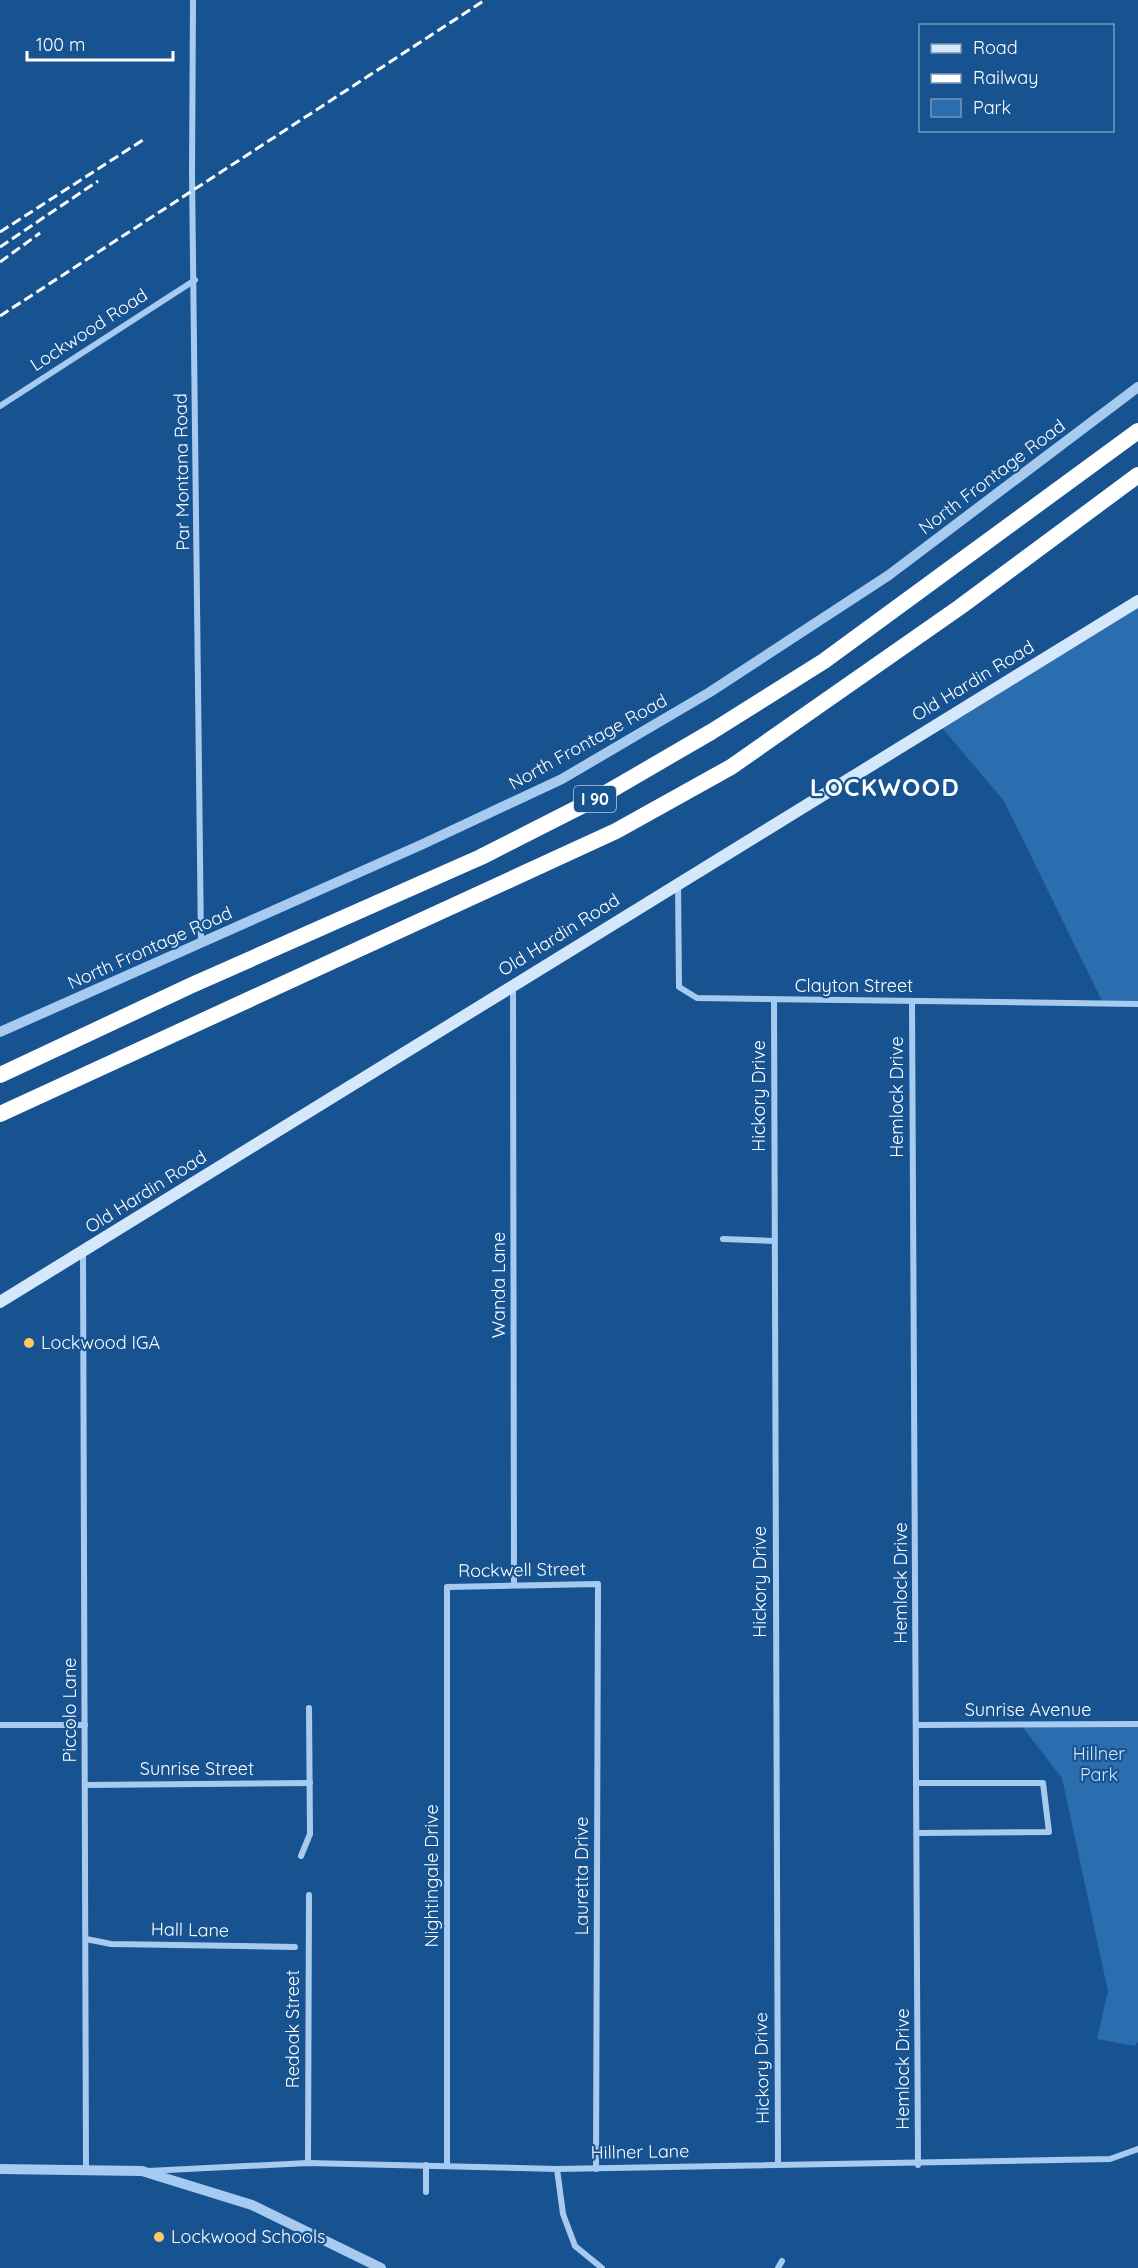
<svg xmlns="http://www.w3.org/2000/svg" width="1138" height="2268" font-family="Quicksand,sans-serif">
  <rect width="100%" height="100%" fill="#185391"/>
  <g fill="#2b6eb0">
    <path d="M1138 601V1004L1103 1003 1004 801 938 723Z"/>
    <path d="M1021 1725H1138V2042L1135 2046 1097 2039 1108 1991 1062 1778Z"/>
  </g>
  <g fill="none" stroke-linecap="round" stroke-linejoin="round">
    <g stroke="#a7cbf0" stroke-width="6">
      <path d="M193 0 192 174 201 943"/>
      <path d="M0 406 195 280"/>
      <path d="M678 883 679 987 697 998 1138 1004"/>
      <path d="M513 986 514 1585"/>
      <path d="M774 1000 778 2164"/>
      <path d="M912 1001 918 2165"/>
      <path d="M723 1239 774 1241"/>
      <path d="M83 1252 86 2169"/>
      <path d="M0 1725H85"/>
      <path d="M917 1725 1138 1724"/>
      <path d="M917 1783H1043L1049 1832 917 1833"/>
      <path d="M85 1785 310 1783"/>
      <path d="M301 1856 310 1834 309 1708"/>
      <path d="M86 1939 111 1944 295 1947"/>
      <path d="M308 2163 309 1895"/>
      <path d="M426 2165V2192"/>
      <path d="M447 2165V1587L598 1584 596 2169"/>
      <path d="M557 2169 563 2214 575 2246 602 2268"/>
      <path d="M148 2171 308 2163 557 2169 1110 2159 1138 2149"/>
      <path d="M778 2268 782 2261"/>
    </g>
    <g stroke="#a7cbf0" stroke-width="10">
      <path d="M0 1032 423 844 562 779 710 692 889 575 1138 387"/>
      <path d="M0 2169 142 2171 252 2205 381 2268"/>
    </g>
    <path stroke="#d4e7fb" stroke-width="12" d="M0 1302 1138 601"/>
    <g stroke="#fff" stroke-width="16">
      <path d="M0 1075 192 985 481 857 601 796 711 732 824 661 1138 431"/>
      <path d="M0 1114 616 831 731 767 960 607 1138 475"/>
    </g>
    <g stroke="#fff" stroke-width="3" stroke-dasharray="10 4.5" stroke-linecap="butt">
      <path d="M0 232 146 138"/>
      <path d="M0 247 98 181"/>
      <path d="M0 262 40 233"/>
      <path d="M0 316 485 0"/>
    </g>
  </g>
  <g fill="#ffca65" stroke="#185391" stroke-width="2">
    <circle cx="29" cy="1343" r="6"/>
    <circle cx="159" cy="2237" r="6"/>
  </g>
  <g text-anchor="middle" stroke-width="4.5" stroke-linejoin="round" paint-order="stroke">
    <rect fill="#185391" stroke="#bacbde" stroke-width="1.5" x="574" y="786" width="42" height="26" rx="4.5"/>
    <g font-size="16" font-weight="bold" fill="#fff">
      <text x="595" y="805">I 90</text>
    </g>
    <g font-size="18" fill="#fff" stroke="#185391">
      <text transform="translate(89 330) rotate(-33)" y="6">Lockwood Road</text>
      <text transform="translate(182 472) rotate(-91)" y="6">Par Montana Road</text>
      <text transform="translate(992 477) rotate(-37)" y="6">North Frontage Road</text>
      <text transform="translate(973 681) rotate(-31)" y="6">Old Hardin Road</text>
      <text transform="translate(588 742) rotate(-29)" y="6">North Frontage Road</text>
      <text transform="translate(559 935) rotate(-32)" y="6">Old Hardin Road</text>
      <text transform="translate(150 948) rotate(-24)" y="6">North Frontage Road</text>
      <text x="854" y="992">Clayton Street</text>
      <text transform="translate(759 1096) rotate(-90)" y="6">Hickory Drive</text>
      <text transform="translate(897 1097) rotate(-90)" y="6">Hemlock Drive</text>
      <text transform="translate(146 1192) rotate(-32)" y="6">Old Hardin Road</text>
      <text transform="translate(499 1285) rotate(-90)" y="6">Wanda Lane</text>
      <text transform="translate(522 1570) rotate(-1)" y="6">Rockwell Street</text>
      <text transform="translate(760 1582) rotate(-90)" y="6">Hickory Drive</text>
      <text transform="translate(901 1583) rotate(-90)" y="6">Hemlock Drive</text>
      <text transform="translate(70 1710) rotate(-90)" y="6">Piccolo Lane</text>
      <text x="1028" y="1716">Sunrise Avenue</text>
      <text x="197" y="1775">Sunrise Street</text>
      <text transform="translate(432 1876) rotate(-90)" y="6">Nightingale Drive</text>
      <text transform="translate(582 1876) rotate(-90)" y="6">Lauretta Drive</text>
      <text transform="translate(190 1930) rotate(1)" y="6">Hall Lane</text>
      <text transform="translate(293 2029) rotate(-90)" y="6">Redoak Street</text>
      <text transform="translate(762 2068) rotate(-91)" y="6">Hickory Drive</text>
      <text transform="translate(903 2069) rotate(-90)" y="6">Hemlock Drive</text>
      <text transform="translate(640 2152) rotate(-1)" y="6">Hillner Lane</text>
    </g>
    <g font-size="18" fill="#fff" stroke="#185391" text-anchor="start">
      <text x="41" y="1349">Lockwood IGA</text>
      <text x="171" y="2243">Lockwood Schools</text>
    </g>
    <g font-size="18" fill="#cde4fb" stroke="#185391">
      <text x="1099" y="1760">Hillner<tspan x="1099" dy="21">Park</tspan></text>
    </g>
    <g font-size="24" font-weight="bold" letter-spacing="1.5" fill="#fff" stroke="#185391">
      <text x="885" y="796">LOCKWOOD</text>
    </g>
  </g>
  <rect x="919" y="24" width="195" height="108" fill="#185391" stroke="#7498bd" stroke-width="1.5"/>
  <rect x="931" y="44" width="30" height="9" fill="#d4e7fb" stroke="#7498bd" stroke-width="1.5"/>
  <text x="973" y="54" font-size="18" fill="#ffffff">Road</text>
  <rect x="931" y="74" width="30" height="9" fill="#ffffff" stroke="#7498bd" stroke-width="1.5"/>
  <text x="973" y="84" font-size="18" fill="#ffffff">Railway</text>
  <rect x="931" y="99" width="30" height="18" fill="#2b6eb0" stroke="#7498bd" stroke-width="1.5"/>
  <text x="973" y="114" font-size="18" fill="#ffffff">Park</text>
  <path d="M27 51v9h146v-9" fill="none" stroke="#ffffff" stroke-width="3"/>
  <text x="36" y="51" font-size="18" fill="#ffffff" stroke="#185391" stroke-width="4.5" paint-order="stroke">100 m</text>
</svg>
